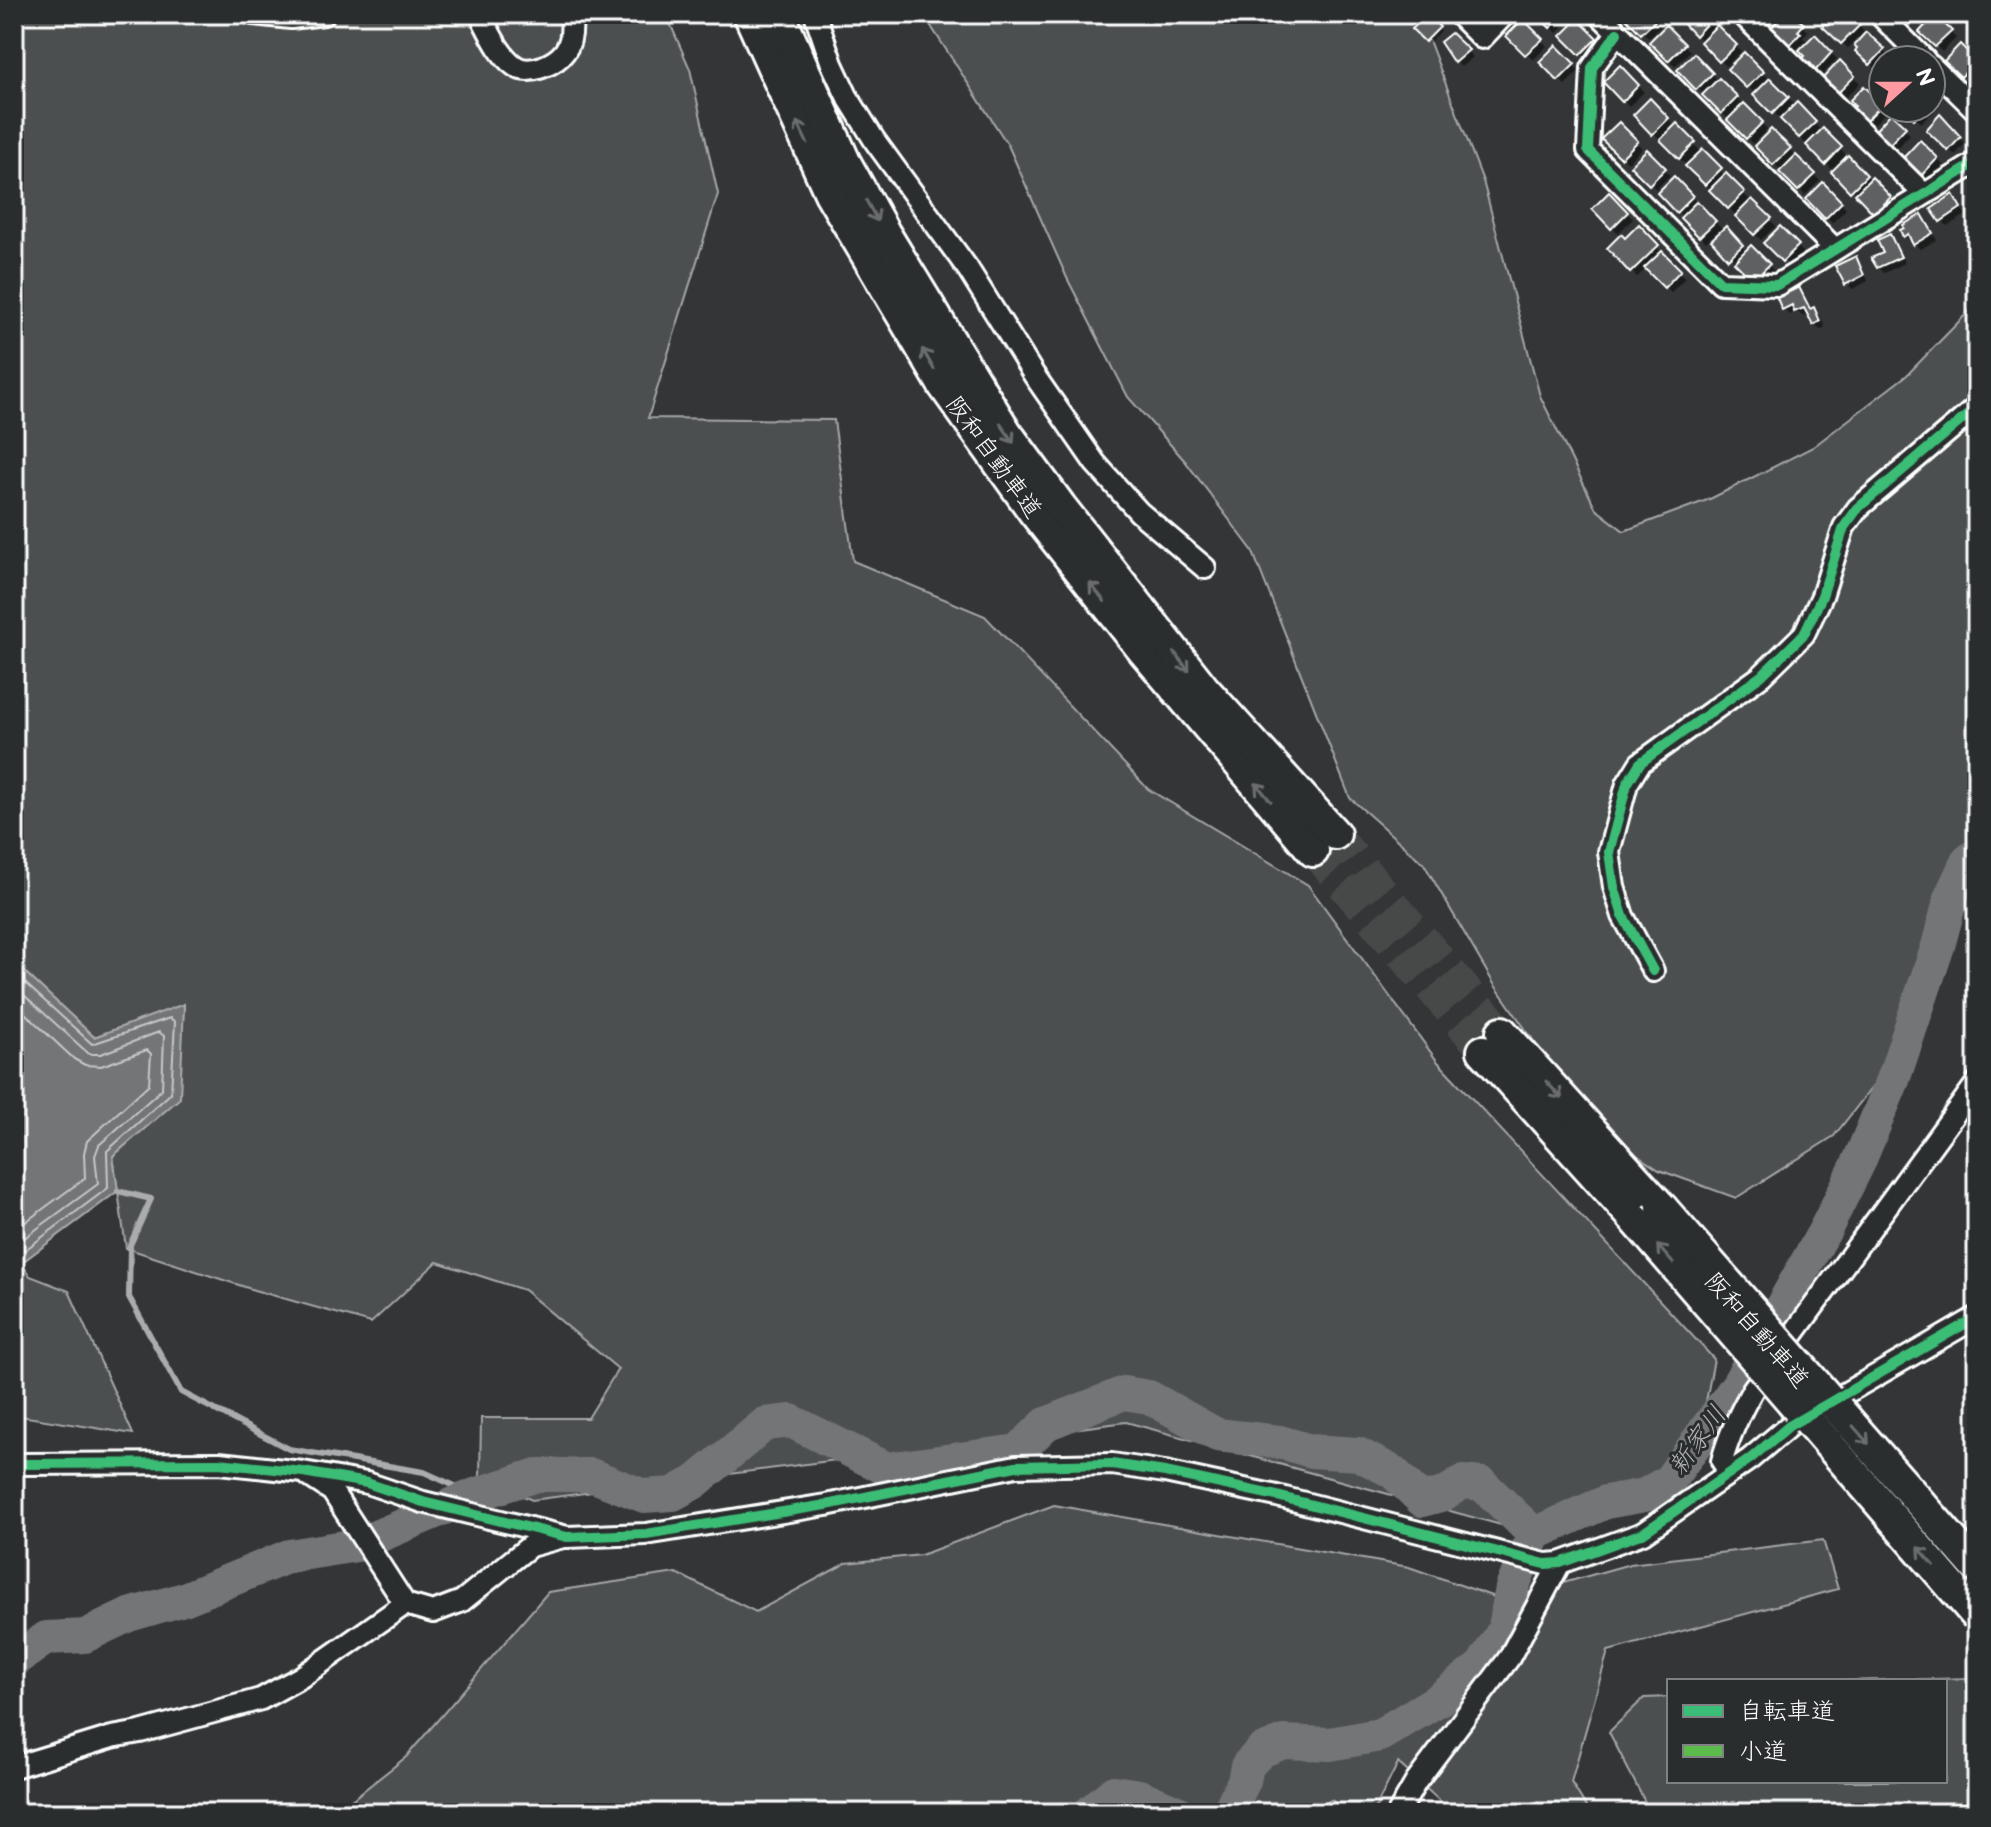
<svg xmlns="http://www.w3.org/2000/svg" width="1991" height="1827" font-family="'Balsamiq Sans','Klee One',sans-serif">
  <rect width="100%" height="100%" fill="#333536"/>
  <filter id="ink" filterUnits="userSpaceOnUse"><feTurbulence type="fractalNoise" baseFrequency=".0125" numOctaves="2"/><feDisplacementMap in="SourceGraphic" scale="16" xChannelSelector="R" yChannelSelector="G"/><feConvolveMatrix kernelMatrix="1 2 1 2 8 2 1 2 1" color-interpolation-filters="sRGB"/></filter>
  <g filter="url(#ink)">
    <g fill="#4c4f50" stroke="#a6a7a8" stroke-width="2">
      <path d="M14 14H666L690 69 718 194 648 418 834 420 853 561 985 616 1148 789 1308 885 1438 1062 1714 1359 1696 1454 1530 1533 1126 1422 532 1500 480 1477 481 1418H588L618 1369 524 1290 437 1262 371 1323 254 1290 126 1248 113 1156 179 1098 184 1005 94 1037 14 962Z"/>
      <path d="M923 14H1413L1430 43 1483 181 1540 396 1596 509 1624 531 1710 499 1813 447 1907 375 1977 303V881L1941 924 1919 1027 1834 1136 1736 1198 1659 1170 1593 1126 1494 984 1424 864 1350 798 1252 550 1185 461 1128 397 1067 278 1008 145Z"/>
      <path d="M14 1252 30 1276 69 1291 133 1434 14 1415Z"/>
      <path d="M1054 1505 1409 1567 1503 1600 1630 1564 1823 1540 1838 1589 1608 1651 1571 1782 1590 1813H1453L1398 1763 1373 1813H1351L1331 1800 1308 1813H335L406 1757 548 1592 676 1573 756 1612 846 1563 921 1555Z"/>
      <path d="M1977 1678V1813H1633L1645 1802 1609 1732 1644 1698 1669 1697V1781H1945V1681H1838Z"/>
    </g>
    <path fill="#737576" stroke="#abacad" stroke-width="2" d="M14 962 94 1037 184 1004 180 1098 113 1156 118 1191 21 1263 14 1252Z"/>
    <g fill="#0007">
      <path d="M1476 14H1498L1487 25Z"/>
      <path d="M1539 14H1567L1572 18 1557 33Z"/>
      <path d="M1625 14H1653L1663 24 1649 38Z"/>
      <path d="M1681 14H1705L1741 52 1726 66 1678 16Z"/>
      <path d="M1764 14H1776L1770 20Z"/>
      <path d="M1787 14H1791L1808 31 1803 38 1806 40 1792 54 1769 32Z"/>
      <path d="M1814 14H1828L1821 21Z"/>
      <path d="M1843 14H1847L1864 32 1848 48 1825 26 1829 28Z"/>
      <path d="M1895 14H1923L1906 32Z"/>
      <path d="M1952 14H1977V17L1966 28Z"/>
      <path d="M1427 18 1441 31 1429 43 1415 29Z"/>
      <path d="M1935 18 1956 38 1942 52 1922 32Z"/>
      <path d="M1523 22 1547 46 1533 60 1509 36Z"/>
      <path d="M1578 22 1602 45 1587 60 1564 36Z"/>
      <path d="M1666 28 1690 51 1675 66 1652 42Z"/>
      <path d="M1866 35 1889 56 1877 69 1857 51Z"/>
      <path d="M1451 36 1473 57 1461 67 1451 57Z"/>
      <path d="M1815 37 1837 59 1823 74 1816 68 1812 72 1806 66Z"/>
      <path d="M1960 46 1977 64V72L1968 81 1946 60Z"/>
      <path d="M1556 47 1579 71 1565 85 1542 62Z"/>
      <path d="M1744 55 1896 204 1881 218 1730 69Z"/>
      <path d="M1694 56 1767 129 1753 144 1680 70Z"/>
      <path d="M1840 63 1860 83 1846 97 1826 78Z"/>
      <path d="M1620 68 1644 92 1629 106 1606 82Z"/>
      <path d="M1864 89 1887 111 1873 125 1855 109Z"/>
      <path d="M1931 98 1939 106 1921 123 1906 108H1931Z"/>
      <path d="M1650 101 1776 226 1761 240 1636 115Z"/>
      <path d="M1891 116 1910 134 1896 150 1877 132Z"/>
      <path d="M1940 117 1965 144 1955 155 1929 130Z"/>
      <path d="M1619 125 1642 148 1628 162 1604 139Z"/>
      <path d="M1771 131 1820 181 1805 195 1757 146Z"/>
      <path d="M1920 143 1943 165 1925 183 1911 169Z"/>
      <path d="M1647 152 1670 175 1656 189 1633 166Z"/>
      <path d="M1674 179 1721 228 1706 242 1660 193Z"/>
      <path d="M1823 185 1846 209 1832 223 1808 199Z"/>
      <path d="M1609 195 1633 219 1618 233 1595 209Z"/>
      <path d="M1953 197 1966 215 1947 226 1942 220Z"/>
      <path d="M1921 216 1937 240 1920 249 1905 236Z"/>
      <path d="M1639 227 1685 278 1671 292 1647 268 1637 277 1610 248 1625 240Z"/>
      <path d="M1780 228 1803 252 1789 266 1766 243Z"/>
      <path d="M1726 229 1747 252 1751 248 1774 271 1760 285 1714 240Z"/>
      <path d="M1890 237 1895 243 1905 263 1884 273 1878 267 1885 254Z"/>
      <path d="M1855 259 1861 264 1868 281 1853 289 1847 284Z"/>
      <path d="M1798 289 1812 310 1820 316 1825 327 1820 330 1809 314 1802 316 1796 311 1790 315 1784 309Z"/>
    </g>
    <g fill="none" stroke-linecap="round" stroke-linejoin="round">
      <g stroke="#c7c8c8" stroke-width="2">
        <path d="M14 973 92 1044 170 1018 175 1022 171 1093 107 1151 108 1188 25 1250 14 1249"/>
        <path d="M14 986 89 1054H101L159 1032 164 1036 162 1089 99 1145 95 1156 98 1184 23 1239H14"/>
        <path d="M14 1003 74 1059 85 1065 101 1066 147 1050 151 1054 149 1084 87 1141 84 1153 85 1178 20 1226 14 1227"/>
      </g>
      <path stroke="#abacad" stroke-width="6" d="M118 1191 151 1199 130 1245 129 1297 181 1392 289 1449 424 1472 475 1495"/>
      <g stroke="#737576" stroke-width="34">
        <path d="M14 1661 46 1638 85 1636 129 1615 184 1599 289 1556 357 1545 475 1495 537 1475H591L644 1496 673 1494 695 1482 765 1424 791 1421 887 1469 1018 1451 1046 1424 1124 1393 1149 1397 1217 1435 1280 1442 1311 1451 1358 1454 1393 1472 1422 1500 1444 1494 1463 1482 1482 1484 1534 1534"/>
        <path d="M1089 1813 1114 1792 1139 1796 1179 1813"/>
        <path d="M1228 1813 1244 1781 1247 1766 1261 1751 1284 1742 1330 1744 1380 1735 1438 1700 1482 1666 1504 1630 1512 1588 1534 1534 1606 1502 1645 1495 1669 1481 1738 1384 1825 1230 1858 1164 1893 1080 1938 946 1952 894 1967 862 1977 854"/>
      </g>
    </g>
    <g fill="#5f6162" stroke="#fff" stroke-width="2">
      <path d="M1536 14H1565L1550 28Z"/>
      <path d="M1622 14H1656L1659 17 1641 34Z"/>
      <path d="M1678 14H1707L1712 18 1695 36 1676 16Z"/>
      <path d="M1784 14H1793L1804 24 1798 31 1801 33 1785 50 1767 32Z"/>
      <path d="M1841 14H1849L1860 25 1841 44 1822 26 1827 22 1829 25Z"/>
      <path d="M1892 14H1912L1899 28Z"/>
      <path d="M1949 14H1968L1959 23Z"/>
      <path d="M1427 15 1440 27 1425 42 1412 29Z"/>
      <path d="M1935 15 1952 31 1935 47 1919 32Z"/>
      <path d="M1523 19 1543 39 1525 55 1506 36Z"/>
      <path d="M1578 19 1597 38 1580 55 1561 36Z"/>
      <path d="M1666 25 1685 44 1668 61 1649 42Z"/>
      <path d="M1717 25 1737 45 1719 62 1700 42Z"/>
      <path d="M1866 32 1885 49 1870 65 1855 51 1857 48 1854 45Z"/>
      <path d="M1451 33 1469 50 1454 63 1440 42Z"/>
      <path d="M1815 34 1832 52 1816 70 1810 63 1805 68 1800 61 1805 56 1799 50Z"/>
      <path d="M1960 44 1977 61 1961 77 1944 61Z"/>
      <path d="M1556 45 1575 64 1558 81 1539 62Z"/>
      <path d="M1744 52 1764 72 1746 88 1727 69Z"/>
      <path d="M1694 53 1713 73 1696 90 1677 70Z"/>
      <path d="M1840 60 1855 76 1839 92 1823 78Z"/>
      <path d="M1620 65 1639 85 1622 102 1603 82Z"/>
      <path d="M1719 78 1738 97 1721 114 1702 95Z"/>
      <path d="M1770 78 1789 97 1772 114 1753 95Z"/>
      <path d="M1864 86 1883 104 1866 121 1852 109 1855 106 1850 100Z"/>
      <path d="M1650 98 1669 118 1652 135 1633 115Z"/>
      <path d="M1797 102 1816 122 1799 138 1780 119Z"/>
      <path d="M1744 103 1763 122 1746 139 1727 120Z"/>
      <path d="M1903 108H1925L1914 119Z"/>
      <path d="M1891 113 1906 127 1889 145 1874 132Z"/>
      <path d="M1940 114 1961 137 1948 151 1926 130Z"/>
      <path d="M1619 122 1638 141 1621 158 1601 139Z"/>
      <path d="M1677 123 1696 142 1679 159 1660 140Z"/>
      <path d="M1823 128 1842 147 1825 165 1806 145Z"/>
      <path d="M1771 129 1791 148 1773 165 1754 146Z"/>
      <path d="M1920 140 1938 158 1918 179 1909 169 1911 165 1903 158Z"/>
      <path d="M1647 149 1666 168 1649 185 1630 166Z"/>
      <path d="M1703 149 1722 168 1705 185 1685 166Z"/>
      <path d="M1796 155 1816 174 1798 191 1779 172Z"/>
      <path d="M1848 155 1867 175 1850 192 1831 172Z"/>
      <path d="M1726 173 1745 192 1728 209 1709 190Z"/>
      <path d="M1674 176 1693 196 1676 213 1657 193Z"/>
      <path d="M1872 177 1891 197 1874 214 1855 194Z"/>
      <path d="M1823 182 1842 202 1825 219 1806 199Z"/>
      <path d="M1609 192 1628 212 1611 229 1592 209Z"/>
      <path d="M1953 194 1961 208 1940 222 1931 209Z"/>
      <path d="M1752 199 1772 218 1754 235 1735 216Z"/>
      <path d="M1697 201 1716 221 1699 237 1680 218Z"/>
      <path d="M1922 214 1933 233 1913 245 1908 234 1903 237 1900 230 1904 228 1903 225Z"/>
      <path d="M1639 224 1659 245 1630 273 1607 248 1621 234 1625 238Z"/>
      <path d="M1726 226 1743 245 1728 259 1711 240Z"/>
      <path d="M1780 226 1799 245 1782 262 1763 243Z"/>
      <path d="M1890 234 1901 257 1877 268 1871 258 1883 253 1877 240Z"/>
      <path d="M1751 245 1770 264 1753 281 1734 262Z"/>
      <path d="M1662 251 1681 270 1664 288 1644 268Z"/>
      <path d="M1856 256 1864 275 1845 285 1835 266Z"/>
      <path d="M1799 287 1810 309 1814 307 1820 321 1813 325 1804 308 1794 312 1792 305 1782 310 1777 298Z"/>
    </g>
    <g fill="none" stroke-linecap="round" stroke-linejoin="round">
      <g stroke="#47494a" stroke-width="30" stroke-dasharray="30 15" stroke-linecap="butt">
        <path d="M1335 834 1502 1032"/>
        <path d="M1313 851 1483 1051"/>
      </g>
      <defs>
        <g id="minor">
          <path d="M253 14 291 18 324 14"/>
          <path d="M480 14C489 31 499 55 515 66 529 76 556 64 565 51 572 42 572 25 571 14"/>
          <path d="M815 14 832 64 847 96 875 141 968 269 1034 375 1095 463 1139 512 1205 568"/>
          <path d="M1458 14 1482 38 1505 14"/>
          <path d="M1599 14 1835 249"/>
          <path d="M1742 14 1924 194"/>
          <path d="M1879 14 1925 60"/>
          <path d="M1617 33 1592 68 1588 150 1721 283 1777 285 1977 162"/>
          <path d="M1931 66 1977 111"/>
          <path d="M1653 971 1623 916 1614 887 1609 852 1627 784 1640 763 1761 676 1804 634 1822 596 1844 527 1858 508 1977 407"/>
          <path d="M14 1464 219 1463 303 1472 367 1483 423 1502 567 1537 646 1534 826 1505 1016 1466 1112 1464 1165 1472 1277 1496 1545 1564 1560 1563 1643 1533 1750 1459 1789 1426 1977 1317"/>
          <path d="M1729 1472 1722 1461C1729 1435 1740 1412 1753 1389L1977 1083"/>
          <path d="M309 1476 332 1491 405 1604 433 1612 462 1601 530 1546 563 1537"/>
          <path d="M14 1767 112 1737 140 1732 261 1699 301 1677 405 1604"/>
          <path d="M1398 1813 1416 1782 1509 1658 1560 1563"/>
        </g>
        <g id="highway">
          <path d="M749 14 830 193 944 386 1034 512 1142 649 1313 851"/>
          <path d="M779 14 845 162 885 234 1006 432 1061 507 1204 689 1335 834"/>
          <path d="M1502 1032 1662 1208"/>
          <path d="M1483 1051 1632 1216"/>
        </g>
      </defs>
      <use href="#minor" stroke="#fff" stroke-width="26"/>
      <use href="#highway" stroke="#fff" stroke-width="36"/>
      <use href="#minor" stroke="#2a2d2e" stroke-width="20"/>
      <use href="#highway" stroke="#2a2d2e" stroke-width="30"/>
      <defs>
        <g id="highway-bridge">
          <path d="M1662 1208 1977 1568"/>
          <path d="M1632 1216 1977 1616"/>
        </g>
      </defs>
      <use href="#highway-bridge" stroke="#fff" stroke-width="36" stroke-linecap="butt"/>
      <use href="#highway-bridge" stroke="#2a2d2e" stroke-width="30"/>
      <path stroke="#5cbc4b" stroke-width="8" stroke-dasharray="16 8" stroke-linecap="butt" d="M1975 1086 1977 1098"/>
      <defs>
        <g id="cycleway">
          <path d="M1617 33 1592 68 1588 150 1721 283 1777 285 1977 162"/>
          <path d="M1653 971 1623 916 1614 887 1609 852 1627 784 1640 763 1761 676 1804 634 1822 596 1844 527 1858 508 1977 407"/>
          <path d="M14 1464 219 1463 303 1472 367 1483 423 1502 567 1537 646 1534 826 1505 1016 1466 1112 1464 1165 1472 1277 1496 1545 1564 1560 1563 1643 1533 1750 1459 1789 1426 1977 1317"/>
        </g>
      </defs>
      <use href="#cycleway" stroke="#2a2d2e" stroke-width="15"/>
      <use href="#cycleway" stroke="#3abd76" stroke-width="10"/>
    </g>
    <defs><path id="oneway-shaft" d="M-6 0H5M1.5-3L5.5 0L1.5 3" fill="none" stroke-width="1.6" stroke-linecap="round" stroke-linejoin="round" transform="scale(2)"/></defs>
    <g stroke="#6a6c6d">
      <use href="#oneway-shaft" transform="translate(802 132) rotate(-115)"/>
      <use href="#oneway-shaft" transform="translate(872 211) rotate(61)"/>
      <use href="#oneway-shaft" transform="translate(928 359) rotate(-120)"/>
      <use href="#oneway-shaft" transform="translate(1007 433) rotate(56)"/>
      <use href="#oneway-shaft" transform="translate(1097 592) rotate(-129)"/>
      <use href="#oneway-shaft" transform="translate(1182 662) rotate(52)"/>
      <use href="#oneway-shaft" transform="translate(1263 792) rotate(-130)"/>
      <use href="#oneway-shaft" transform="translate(1554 1090) rotate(48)"/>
      <use href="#oneway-shaft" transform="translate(1665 1254) rotate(-131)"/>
      <use href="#oneway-shaft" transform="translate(1861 1435) rotate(49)"/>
      <use href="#oneway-shaft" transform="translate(1926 1556) rotate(-131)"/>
    </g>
  </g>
  <g text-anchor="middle" stroke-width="6" stroke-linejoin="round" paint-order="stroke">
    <g font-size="24" fill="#fff" stroke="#2a2d2e">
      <text transform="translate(994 457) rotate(54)" y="8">阪和自動車道</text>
      <text transform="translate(1757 1330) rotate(49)" y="8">阪和自動車道</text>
    </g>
    <g font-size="26" font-style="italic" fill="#b2b3b4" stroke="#2a2d2e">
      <text transform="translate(1697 1440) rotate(-54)" y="9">新家川</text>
    </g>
  </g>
  <rect width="1991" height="1827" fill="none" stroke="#2a2d2e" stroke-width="48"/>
  <rect x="24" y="24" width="1943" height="1779" fill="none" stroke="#fff" stroke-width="3" filter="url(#ink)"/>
  <rect x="1667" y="1679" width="280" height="104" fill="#2a2d2e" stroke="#7f8182" stroke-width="2"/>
  <rect x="1683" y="1705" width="40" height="12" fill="#3abd76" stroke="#7f8182" stroke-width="2"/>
  <text x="1739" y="1719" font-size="24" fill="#ffffff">自転車道</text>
  <rect x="1683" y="1745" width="40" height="12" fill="#5cbc4b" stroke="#7f8182" stroke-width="2"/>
  <text x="1739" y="1759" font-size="24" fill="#ffffff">小道</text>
  <g transform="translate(1907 84) rotate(69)"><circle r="38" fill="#2a2d2e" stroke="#7f8182" stroke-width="2"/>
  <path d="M0-6L14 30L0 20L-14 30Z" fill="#ff9aa2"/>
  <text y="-12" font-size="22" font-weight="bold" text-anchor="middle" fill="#ffffff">N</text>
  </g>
</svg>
